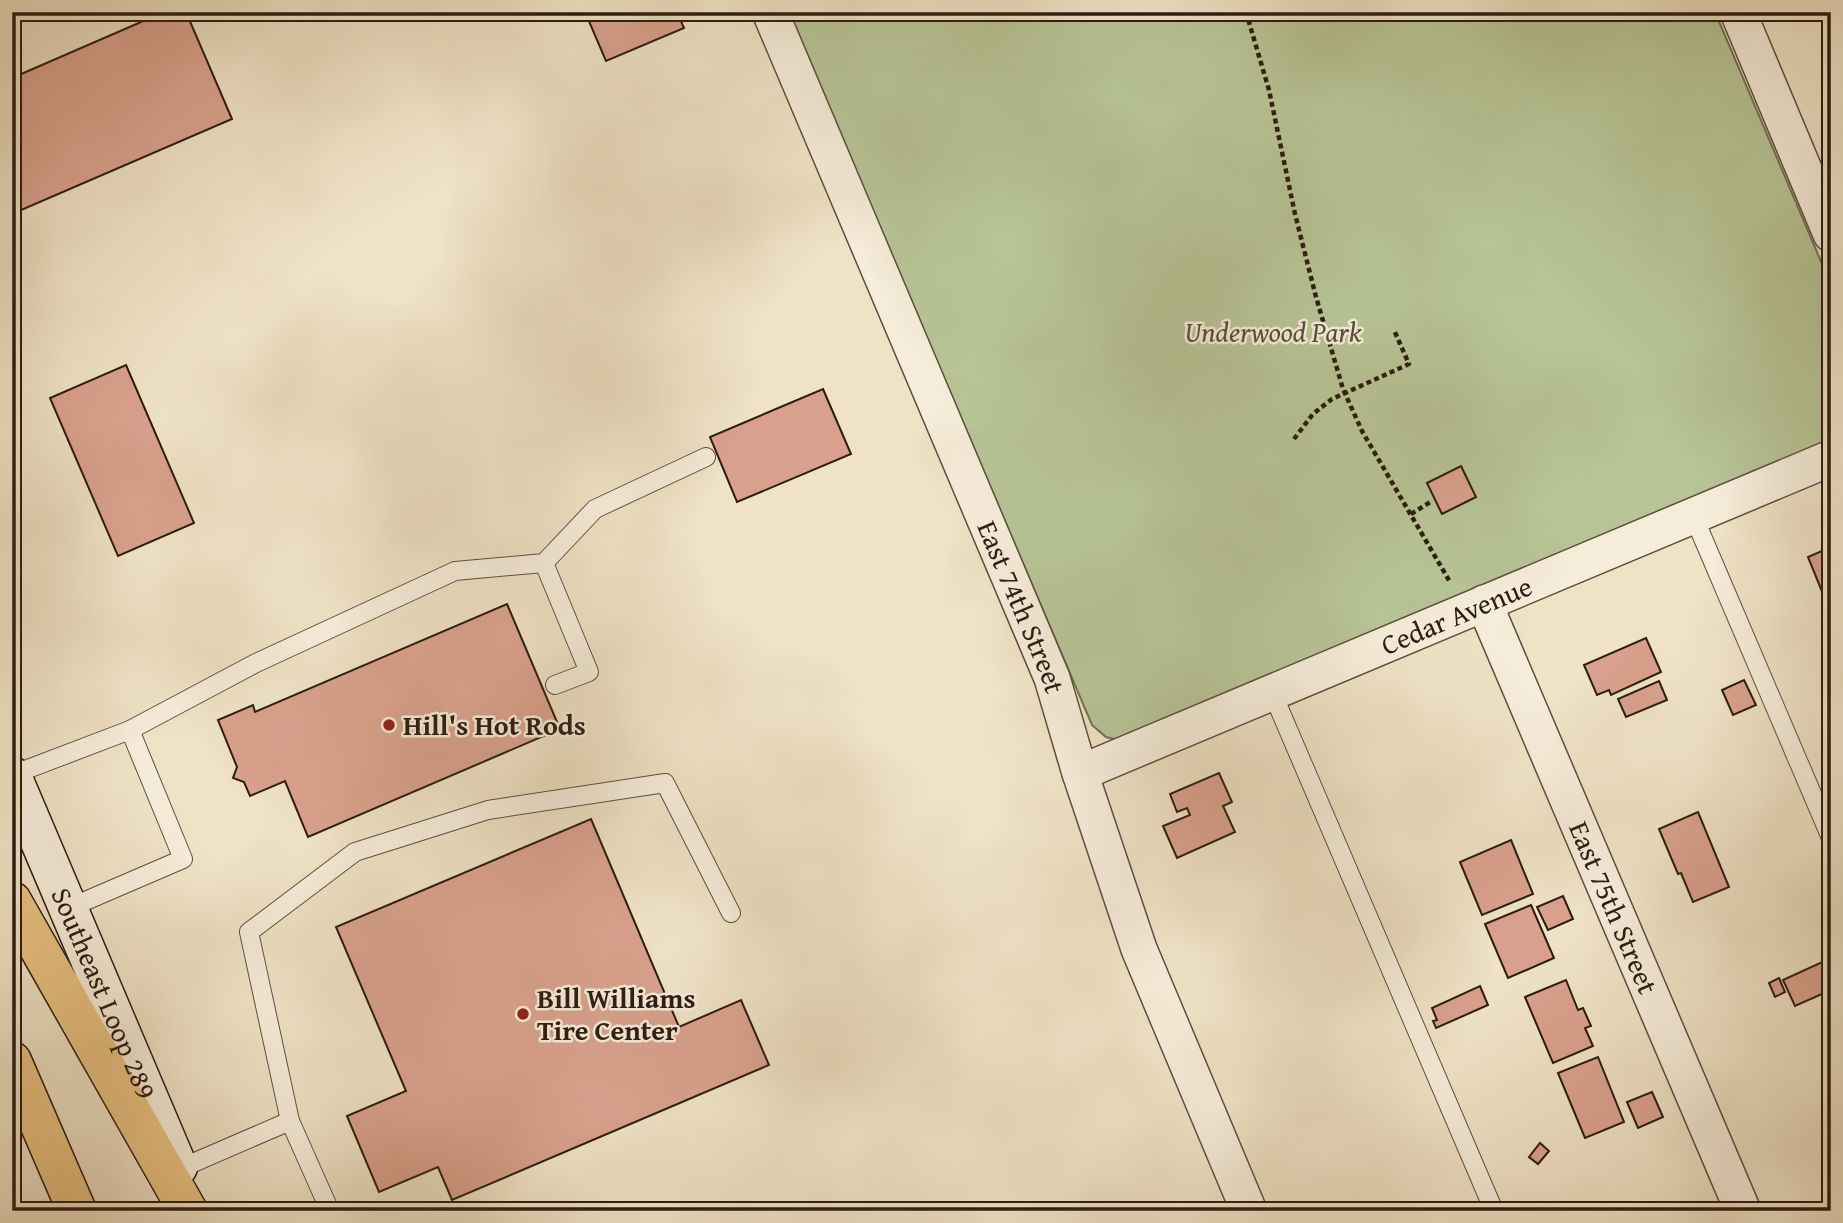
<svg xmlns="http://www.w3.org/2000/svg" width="1843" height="1223" font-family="'Gentium Book Plus',serif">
  <rect width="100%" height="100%" fill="#efe2c5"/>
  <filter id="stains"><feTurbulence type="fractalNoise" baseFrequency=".00286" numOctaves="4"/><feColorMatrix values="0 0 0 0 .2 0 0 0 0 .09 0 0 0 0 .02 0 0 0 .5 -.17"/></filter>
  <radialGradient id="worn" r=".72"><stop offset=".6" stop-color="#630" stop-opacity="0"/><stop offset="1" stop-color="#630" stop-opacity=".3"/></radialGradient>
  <path fill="#b7c496" stroke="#727054" stroke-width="2" d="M788 12H1715L1831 285V443L1121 741 1106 737 1092 725Z"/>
  <g fill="#d9a18d" stroke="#2d1c11" stroke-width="2">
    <path d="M164 12H186L232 119 12 214V78Z"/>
    <path d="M585 12H677L684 28 606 61Z"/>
    <path d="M126 365 194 523 118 556 50 398Z"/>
    <path d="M823 389 851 454 737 502 710 437Z"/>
    <path d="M1461 466 1476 497 1442 514 1427 483Z"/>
    <path d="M1831 547V596L1825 599 1808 557Z"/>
    <path d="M507 604 560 729 308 837 285 781 250 796 244 782 233 778 237 767 218 720 253 705 255 712Z"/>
    <path d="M1646 638 1661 672 1611 695 1609 690 1597 695 1584 665Z"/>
    <path d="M1744 680 1756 705 1733 715 1722 690Z"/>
    <path d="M1659 681 1667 700 1626 717 1618 699Z"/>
    <path d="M1219 773 1232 802 1223 806 1235 832 1177 858 1163 826 1190 815 1187 808 1177 812 1170 794Z"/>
    <path d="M1698 812 1729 887 1693 902 1681 873 1678 874 1659 829Z"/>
    <path d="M591 819 679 1027 741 1000 769 1065 452 1200 438 1167 379 1192 347 1116 406 1091 336 927Z"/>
    <path d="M1511 840 1533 894 1482 915 1460 862Z"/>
    <path d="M1563 896 1573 919 1548 930 1537 907Z"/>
    <path d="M1531 905 1554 958 1508 978 1485 924Z"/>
    <path d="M1831 958V990L1795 1006 1783 980Z"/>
    <path d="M1779 978 1785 992 1775 997 1769 983Z"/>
    <path d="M1566 980 1578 1010 1583 1008 1591 1026 1585 1028 1593 1046 1553 1063 1525 997Z"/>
    <path d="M1480 986 1488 1005 1436 1028 1433 1021 1437 1020 1432 1008Z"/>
    <path d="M1598 1057 1624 1122 1585 1138 1558 1073Z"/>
    <path d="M1652 1092 1663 1117 1638 1128 1627 1102Z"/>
    <path d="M1540 1143 1549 1151 1538 1164 1529 1157Z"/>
  </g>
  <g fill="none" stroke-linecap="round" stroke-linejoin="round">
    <defs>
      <g id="service">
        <path d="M1693 515 1831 838"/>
        <path d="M544 563 589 672 555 685"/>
        <path d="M1272 692 1494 1211"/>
        <path d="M130 730 256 663 455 571 544 563 595 509 706 457"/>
        <path d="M12 775 130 730 183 859 69 908"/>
        <path d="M290 1121 249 932 355 852 488 810 665 783 731 913"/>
        <path d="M179 1169 290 1121 330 1211"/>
      </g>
      <g id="minor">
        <path id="s1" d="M770 12 1052 678 1080 773 1139 949 1249 1211"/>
        <path d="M1738 12 1831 234"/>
        <path id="s2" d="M1484 603 1743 1211"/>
        <path id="s3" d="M1080 773 1831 458"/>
      </g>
      <g id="secondary">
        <path id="s4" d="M12 776 178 1167"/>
      </g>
      <g id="motorway">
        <path d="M12 901 188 1211"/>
        <path d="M12 1061 77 1211"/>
      </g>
    </defs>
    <use href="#service" stroke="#5e4e3e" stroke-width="20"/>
    <use href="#minor" stroke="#5e4e3e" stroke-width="38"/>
    <use href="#secondary" stroke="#2d1c11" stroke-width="41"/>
    <use href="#motorway" stroke="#2d1c11" stroke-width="41"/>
    <g stroke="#2d1c11" stroke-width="4.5" stroke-dasharray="5 3.5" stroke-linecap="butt">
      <path d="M1246 12 1269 90 1295 214 1316 297 1343 389 1362 431 1450 582"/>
      <path d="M1294 439 1313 414 1332 399 1409 364 1394 330"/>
      <path d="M1411 514 1432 501"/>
    </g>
    <use href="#service" stroke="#f5ecd9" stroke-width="18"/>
    <use href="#minor" stroke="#f5ecd9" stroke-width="35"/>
    <use href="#secondary" stroke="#f5ecd9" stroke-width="38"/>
    <use href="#motorway" stroke="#e8c182" stroke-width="38"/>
  </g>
  <g fill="#8f2418" stroke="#f5ecd9" stroke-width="2.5">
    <circle cx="389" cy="725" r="7"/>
    <circle cx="523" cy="1014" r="7"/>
  </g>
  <g text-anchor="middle" stroke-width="5" stroke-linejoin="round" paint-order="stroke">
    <g font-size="28" font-style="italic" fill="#564e39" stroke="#f5ecd9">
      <text x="1273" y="342">Underwood Park</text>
    </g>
    <g font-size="28" fill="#2d1c11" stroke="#f5ecd9">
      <text dy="10" stroke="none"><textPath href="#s1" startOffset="646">East 74th Street</textPath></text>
      <text dy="10" stroke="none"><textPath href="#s3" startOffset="408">Cedar Avenue</textPath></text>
      <text dy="10" stroke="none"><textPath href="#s2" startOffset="331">East 75th Street</textPath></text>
      <text dy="10" stroke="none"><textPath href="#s4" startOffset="236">Southeast Loop 289</textPath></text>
    </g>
    <g font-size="28" font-weight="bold" fill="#2d1c11" stroke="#f5ecd9" text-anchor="start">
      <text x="403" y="735">Hill's Hot Rods</text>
      <text x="537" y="1008">Bill Williams<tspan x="537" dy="32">Tire Center</tspan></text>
    </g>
  </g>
  <rect width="1843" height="1223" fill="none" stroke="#efe2c5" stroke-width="42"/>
  <rect x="14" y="14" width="1815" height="1195" fill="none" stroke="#2d1c11" stroke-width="3.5"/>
  <rect x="21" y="21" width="1801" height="1181" fill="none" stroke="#2d1c11" stroke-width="2"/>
  <rect width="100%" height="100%" filter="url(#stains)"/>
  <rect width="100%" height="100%" fill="url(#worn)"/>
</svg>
